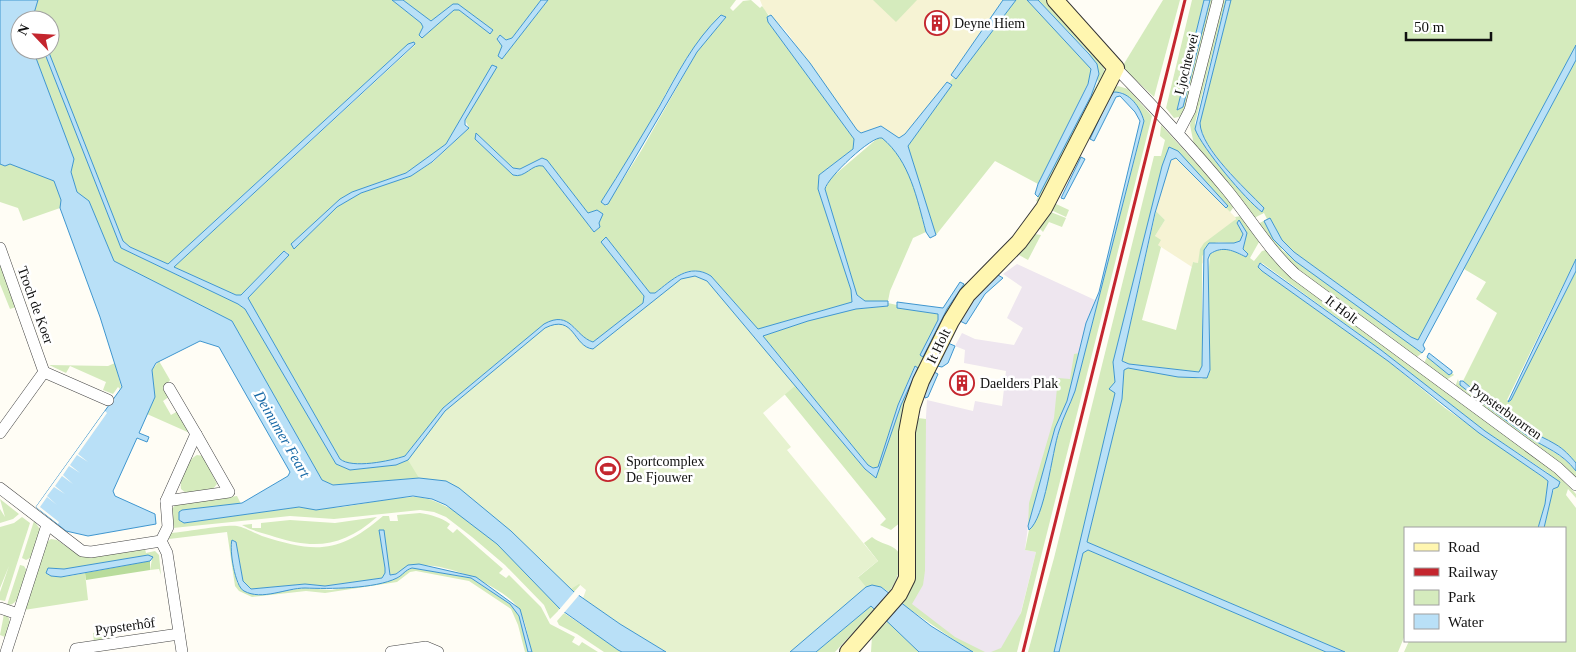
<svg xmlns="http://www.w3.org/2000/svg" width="1576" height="652" font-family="Georgia,serif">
  <rect width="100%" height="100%" fill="#fffdf5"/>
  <path fill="#eee6ef" d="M1017 264 1095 300 1084 331 1073 380 1028 526 1025 550 1036 552 1011 652H973L909 607 925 571V433L927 400 973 411 975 401 1002 406 1006 371 964 363 965 350 955 346 962 333 975 339 1014 345 1023 328 1007 318 1022 287 1003 274Z"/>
  <g fill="#f6f3d4">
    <path d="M760 0H1003L951 75 953 78 949 83 947 82 905 134 899 138 881 126 861 133 857 130 786 31 764 10Z"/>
    <path d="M1176 157 1236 218 1202 264 1193 262 1192 267 1158 245 1155 236 1165 220 1156 211 1167 168 1171 160Z"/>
  </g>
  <g fill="#d5ebbd" fill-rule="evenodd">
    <path d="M38 0H392L421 23 423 27 419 35 422 38 454 10H459L489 33 493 30 458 4H453L431 21 403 0H541L512 38 506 40 500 35 497 38 502 46 498 56 502 59 548 0H736L730 8 733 11 743 1 751 0 760 8 762 6 769 16 768 22 854 139 853 149 819 175 818 189 851 290 852 302 758 329 711 276C689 261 672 280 655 293H650L606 237 601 242 644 296V303L593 342C574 336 571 309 544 324L443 408 405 456C390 461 352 469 340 459L248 298 289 255 287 252 284 251 241 295H236L174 267 415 45 414 42 408 44 168 264 130 247 123 241 48 51 45 54 121 248 238 304 245 309 336 464 350 470 396 465 408 460 445 411 545 328C575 313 573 347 593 349L681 279 695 276 707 281 865 469 876 478 901 405 918 368 914 367 898 405 878 467 873 468 868 465 763 336 808 321 856 309 888 306V303L897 305 898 308 938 314V320L920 355 923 357 947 309 964 284 967 283V288C939 330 905 381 902 434 901 462 907 494 901 522L891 530 880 525 886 519 703 294 693 288 687 290 586 373 558 340 460 421 504 476 502 478 534 517 537 515 580 569 593 559 588 576 574 592 511 531 459 488 446 481 419 478 333 485 322 480 232 321 114 261 89 201 77 192 71 172 74 159 33 50H50V20H32ZM721 15 726 17 697 52 641 151 606 206 601 202C620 172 638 143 655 113 676 76 690 46 721 15ZM492 65 496 67 465 120 469 128 433 162 411 176 361 193 337 207 294 249 291 244 340 199 352 192 406 173 446 144ZM476 133 513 168 520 169 542 158 547 160 588 213 597 210 603 214 599 223 600 227 594 232 543 166C532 163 525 179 513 175L475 139Z"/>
    <path d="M873 0H917L896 22Z"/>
    <path d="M1016 0H1027L1088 64 1091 69V77L1038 184 995 161 936 235 908 146 952 85 949 83 953 78 956 79Z"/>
    <path d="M1038 0H1046L1096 52 1101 60 1105 72 1039 202 1036 201 1038 197 1098 82 1090 54Z"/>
    <path d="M1163 0H1180L1154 97 1122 67Z"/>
    <path d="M1192 0H1204L1177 110 1183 107 1185 100 1210 0H1215L1183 116 1174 118 1166 108Z"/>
    <path d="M1220 0H1226L1195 123 1198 136 1259 210 1264 208C1245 188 1202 149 1200 123L1231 0H1576V45L1418 340 1411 337 1294 252 1282 240 1270 218 1282 250 1417 348 1422 353 1417 357 1292 265 1258 224 1267 219 1264 213 1254 218 1194 145 1190 125Z"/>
    <path d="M1576 60V259L1507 400H1511L1576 271V463C1570 456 1564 449 1555 444 1539 434 1515 428 1506 411H1498L1463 381 1497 313 1476 299 1486 282 1464 269Z"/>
    <path d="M1118 86 1128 89 1152 116 1017 652H991L1001 648 1021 613 1036 552 1025 550 1029 530C1045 518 1052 452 1059 431 1063 417 1070 405 1075 391L1141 134 1144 121 1121 92 1109 98 1099 119 1096 118 1111 90Z"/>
    <path d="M1161 125 1229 199 1233 208 1230 212 1226 208 1228 206 1169 147 1162 166 1113 362 1115 382 1113 390 1116 393 1054 652H1028L1054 558 1154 156H1161L1165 140 1160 136Z"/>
    <path d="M879 137C907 146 919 206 926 232L913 238 890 291 888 301H865L857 295 825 189 831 178Z"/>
    <path d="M10 163 54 181 61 200 60 208 23 221 18 208 0 202V164L5 166Z"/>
    <path d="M1054 203 1069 210 1066 217 1049 209Z"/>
    <path d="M1048 211 1066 218 1062 227 1049 222 1043 232 1039 228Z"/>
    <path d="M1156 211 1165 220 1155 236 1161 240 1158 245 1161 247 1142 320 1176 330 1193 262 1198 263 1200 249 1204 243 1236 219 1235 217 1241 216 1259 242 1250 258 1254 261 1262 251 1266 250 1556 473 1576 494V498L1568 489 1566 495 1576 508V652H1404L1409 641H1565V528H1544L1552 494 1555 487 1548 473 1485 431 1381 350 1262 263 1258 265 1262 271 1388 361 1445 408 1548 481 1545 504 1538 528H1405V635L1398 652H1345L1087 542 1122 399 1124 370 1128 368 1202 379 1210 370 1208 279 1210 254C1223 245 1234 251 1246 257L1248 254 1243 249 1246 238 1237 223 1243 234 1240 241 1234 243 1216 242 1202 256V366L1199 372 1129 364 1122 361Z"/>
    <path d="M1035 234 1041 235 1028 260 1019 255 1018 250 1031 235Z"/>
    <path d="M0 263 16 307 10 309 0 284Z"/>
    <path d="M1080 353 1067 401 1055 428 1028 526 1029 503 1054 418 1058 378 1070 379 1074 354Z"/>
    <path d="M1427 357 1449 375 1452 373 1454 375 1446 380 1424 363Z"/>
    <path d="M159 361 170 380 165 388 170 396 163 401 171 415 178 411 192 434 147 414 155 397 152 370Z"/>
    <path d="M115 363 121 387 120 389 118 387 113 394 103 390 106 382 70 366 66 373 49 365 108 366Z"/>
    <path d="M1458 379 1459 383C1482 402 1505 421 1530 437 1548 450 1561 453 1576 471V480L1455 387Z"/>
    <path d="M918 418 926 419 925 571 923 585 912 604 955 637 985 652H973L963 646 902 604 906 599 903 597 912 432Z"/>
    <path d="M197 455 203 456 217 484 213 489 186 493 181 489C179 479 188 459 197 455Z"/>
    <path d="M237 496 241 504 182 510 179 520 184 523 299 507C337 513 374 499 412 497 458 494 530 576 560 609L550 619 544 605 505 565 472 537 446 517 434 512 420 510 334 519 290 516 173 528 172 509 176 504Z"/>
    <path d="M0 499 19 514 13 519 0 523V509L5 517Z"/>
    <path d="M420 513C432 515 440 517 450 524L447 528 453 533 457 529 503 569 499 573 506 578 509 575 541 607 550 624 575 637 572 642 579 646 582 642 598 652H532C527 635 526 615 513 602 492 581 420 550 396 574L390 575 379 531 385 568V573L382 578 325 586 305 584 251 589 243 581 236 542 232 540 237 583 259 595 304 588 331 590 398 578 405 571 412 568 471 578 510 604 519 616 528 652H525L518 625 511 609 469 581 416 571 410 572 397 582 325 593 306 591 252 597 239 591 235 586 227 532 169 539 171 533C185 532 227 524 237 526 244 527 254 533 262 536 315 553 339 554 383 516H389L390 521H398L397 515Z"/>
    <path d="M22 517 30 523 5 601 0 600V592L9 566 0 588V527L14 523Z"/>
    <path d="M377 517C344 546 316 550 275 537 264 533 252 531 242 525L252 524V528H261V523L290 520 335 523Z"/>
    <path d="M34 521 40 529 32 557 26 560 22 558Z"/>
    <path d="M872 537C879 543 886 543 894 548 908 556 896 583 889 592L881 587H866L790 652H767L878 561 864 543Z"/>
    <path d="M51 539 57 540 80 556 145 549 146 553 155 551 159 555 161 575 159 569 150 570 152 559 148 555 64 569 53 568 46 573C57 581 72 575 85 573L88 600 24 610 47 542Z"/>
    <path d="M1088 550 1326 652H1059L1083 553Z"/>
    <path d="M20 565 24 566 27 571C23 582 21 606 7 605Z"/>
    <path d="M871 606 874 610 835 652H816Z"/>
    <path d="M564 613 622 652H604L577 634 559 625 557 621Z"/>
    <path d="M4 614 9 618 10 624 5 637 0 635Z"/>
    <path d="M888 621 919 652H871L872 636 881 623 884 625Z"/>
    <path d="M111 630 113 639 94 642 93 633Z"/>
  </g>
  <path fill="#b9dc9c" d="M150 561V570L86 580 85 573Z"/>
  <path fill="#e6f2cf" d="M690 276 699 277 707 281 795 386 763 413 791 447 787 450 878 561 858 577 866 587 790 652H666L620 624 583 598 586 590 579 584 571 589 511 531 459 488 446 481 419 478 408 460 445 411 545 328C575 313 573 347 593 349L681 279Z"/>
  <g fill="#b9e0f7" stroke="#3f96cf">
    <path d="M0 0H38L32 20H20V50H33L74 159 71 172 77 192 89 201 114 261 232 321 322 480 333 485 419 478 446 481 459 488 511 531 574 592 620 624 666 652H622L618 650 560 609 497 544 446 505 432 499 413 496 316 510 299 507 184 523 179 520V512L182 510 242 503 288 476 290 472 219 347 200 341 156 363 152 370 155 397 139 433 149 437 147 442 137 438 113 491 115 496 155 514 156 524 88 536 66 531 36 507 122 387 100 317 60 208 61 200 54 181 10 164 5 166 0 164Z"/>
    <path d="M392 0H403L431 21 453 4H458L493 30 490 34 489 33 459 10H454L422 38 419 35 423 27 421 23Z"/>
    <path d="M541 0H548L502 59 498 56 502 46 497 39 500 35 506 40 512 38Z"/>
    <path d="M1003 0H1016L956 79 951 75Z"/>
    <path d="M1027 0H1038L1089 54 1097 64 1099 74 1091 96 1038 197 1035 194 1038 184 1088 84 1091 69Z"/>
    <path d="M1204 0H1210L1183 107 1177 110Z"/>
    <path d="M1226 0H1231L1200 123C1201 149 1245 188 1264 208L1262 212C1246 200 1202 148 1195 129Z"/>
    <path d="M721 15 726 17 697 52 608 204 605 205 601 202C621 171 640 139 659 107 678 73 693 42 721 15Z"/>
    <path d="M771 15 810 63 857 130 861 133 881 126 899 138 905 134 947 82 952 85 908 146 936 235 930 238 926 232C917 199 910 161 882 138 872 135 827 178 825 189L857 295 865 301H888V306L856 309 808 321 763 336 868 465 873 468 878 467 898 405 915 366 918 368 901 405 876 478 865 469 707 281 695 276 681 279 593 349C573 347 575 313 545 328L445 411 408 460 396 465 350 470 336 464 245 309 238 304 121 248 45 54 48 50 123 241 130 247 168 264 408 44 414 42 415 44 174 267 236 295H241L284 251 289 255 248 298 340 459C352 469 390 461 405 456L443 408 544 324C571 309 574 336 593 342L643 303 644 296 601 242 606 237 650 293H655C672 280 689 262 711 276L758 329 852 302 851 290 818 189 819 175 853 149 854 139 768 22 767 17Z"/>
    <path d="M1576 45V60L1423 345 1425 349 1422 353 1295 261 1273 239 1264 221 1270 218 1282 240 1294 252 1411 337 1418 340Z"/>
    <path d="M492 65 497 67 465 120V125L469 128 432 162 411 176 361 193 337 207 294 249 291 244 340 199 352 192 406 173 446 144Z"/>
    <path d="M1114 92C1130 92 1140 107 1144 121L1075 391C1070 405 1063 417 1059 431 1052 452 1045 518 1029 530L1028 526 1055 428 1067 401 1086 323 1099 292 1140 121 1135 112 1120 96 1116 97 1094 141 1090 139 1109 98Z"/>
    <path d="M476 133 513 168 520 169 542 158 547 160 588 213 597 210 603 214 599 223 600 227 594 232 543 166C532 163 525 179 513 175L475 139Z"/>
    <path d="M1169 147 1178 151 1228 206 1226 208 1176 158 1171 160 1155 213 1122 361 1129 364 1199 372 1202 366 1204 250 1209 243H1234L1240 241 1243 234 1237 223 1239 220 1247 233 1243 249 1248 254 1246 257C1234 251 1223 245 1210 254L1208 259 1210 370 1207 378 1178 377 1128 368 1124 370 1122 399 1087 542 1345 652H1326L1088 550 1083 553 1059 652H1054L1115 393 1109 389 1115 382 1113 362 1162 166Z"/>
    <path d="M1081 157 1085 159 1064 199 1061 198Z"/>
    <path d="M1576 259V271L1511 400 1508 402Z"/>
    <path d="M1260 263 1381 350 1485 431 1560 482 1558 487 1553 489 1552 494 1544 528H1538L1545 504 1548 481 1543 477 1479 433 1388 361 1262 271 1258 267Z"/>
    <path d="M998 275 1003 278 985 294 966 324 960 321 972 301Z"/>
    <path d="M960 282 964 284 947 309 923 357 920 355 938 320V314L897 308V302L943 308Z"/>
    <path d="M948 343 955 346 948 363 942 367 937 366Z"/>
    <path d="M1429 353 1452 371V373L1449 375 1427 357Z"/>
    <path d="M934 372 938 374 928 397 925 398 924 393Z"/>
    <path d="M1460 381H1463L1498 411H1506C1515 428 1539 434 1555 444 1564 449 1570 456 1576 463V471C1561 452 1547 449 1529 437 1505 420 1483 403 1460 385Z"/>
    <path d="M379 530H384L390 575 396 574 408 565 419 564 476 577 520 609 532 652H528L519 616 510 604 471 578 412 568C405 570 403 575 397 578 375 589 329 589 305 588 286 588 262 601 244 591 235 587 229 549 232 540L236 542 243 581 251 589 305 584 325 586 382 578 385 573V568Z"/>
    <path d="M148 555 153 557 150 561 61 577 51 576 46 573 48 568 64 569Z"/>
    <path d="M872 585 881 587 931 626 973 652H919L871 606 816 652H790L866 587Z"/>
  </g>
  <g fill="#fffdf5">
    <path d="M105 411 107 413 78 454 88 462 77 455 70 465 80 473 69 466 63 475 73 484 62 476 55 486 65 494 54 487 47 496 57 505 47 497 40 507 59 522 58 524 36 507Z"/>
    <path d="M576 590 580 594 563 614 558 611Z"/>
  </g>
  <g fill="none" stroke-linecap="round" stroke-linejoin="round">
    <defs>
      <g id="street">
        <path d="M1116 68C1154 107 1192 148 1227 190 1250 218 1268 249 1295 274L1558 468 1576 485"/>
        <path d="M1178 133 1190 110 1218 0"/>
        <path d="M0 248 44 372 0 433"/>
        <path d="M44 372 108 400"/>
        <path d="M0 488 82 551 91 552 161 541"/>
        <path d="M166 501 229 492 196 434"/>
        <path d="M161 541 168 527 166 501 196 434 169 388"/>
        <path d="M161 541 167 553 182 652"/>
        <path d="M0 608 18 614"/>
        <path d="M6 652 47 525"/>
        <path d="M75 652 76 649 179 634"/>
        <path d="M391 652 426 647 438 652"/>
      </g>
      <path id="secondary" d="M848 652 899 594 907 578V432L912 406 921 381 951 321 967 295 1019 242 1044 208 1116 68 1055 0"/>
    </defs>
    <use href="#street" stroke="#444" stroke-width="12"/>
    <use href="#secondary" stroke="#333" stroke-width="18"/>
    <use href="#street" stroke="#fff" stroke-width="11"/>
    <use href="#secondary" stroke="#fff6b0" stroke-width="16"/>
    <path stroke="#c4262e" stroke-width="3" d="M1023 652 1185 0"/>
  </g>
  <defs>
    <symbol id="building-ring" viewBox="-11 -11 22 22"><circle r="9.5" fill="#fff" stroke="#c4262e" stroke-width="1.5"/><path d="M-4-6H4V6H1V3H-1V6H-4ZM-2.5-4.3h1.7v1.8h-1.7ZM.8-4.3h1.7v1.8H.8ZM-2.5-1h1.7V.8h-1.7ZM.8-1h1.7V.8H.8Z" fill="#c4262e"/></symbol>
    <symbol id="stadium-ring" viewBox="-11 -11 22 22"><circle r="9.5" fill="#fff" stroke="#c4262e" stroke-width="1.5"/><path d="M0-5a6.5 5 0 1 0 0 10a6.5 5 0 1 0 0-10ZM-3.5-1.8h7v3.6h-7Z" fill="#c4262e"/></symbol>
  </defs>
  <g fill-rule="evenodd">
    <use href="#building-ring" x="923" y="9" width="28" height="28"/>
    <use href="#building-ring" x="948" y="369" width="28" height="28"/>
    <use href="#stadium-ring" x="594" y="455" width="28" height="28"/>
  </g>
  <g text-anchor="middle" stroke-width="5" stroke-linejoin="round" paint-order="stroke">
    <g font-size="14" fill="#111" stroke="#fff" text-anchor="start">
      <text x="954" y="28">Deyne Hiem</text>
      <text x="980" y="388">Daelders Plak</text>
      <text x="626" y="466">Sportcomplex<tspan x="626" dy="16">De Fjouwer</tspan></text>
    </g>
    <g font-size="14" fill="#111" stroke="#fff">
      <text transform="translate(1186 64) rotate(-76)" y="5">Ljochtewei</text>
      <text transform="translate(36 305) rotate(70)" y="5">Troch de Koer</text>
      <text transform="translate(1342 309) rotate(37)" y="5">It Holt</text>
      <text transform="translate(938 346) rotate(-64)" y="5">It Holt</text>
      <text transform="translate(1506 411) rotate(36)" y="5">Pypsterbuorren</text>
      <text transform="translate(125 626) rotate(-8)" y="5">Pypsterhôf</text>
    </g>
    <g font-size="15" font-style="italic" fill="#1768a6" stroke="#fff">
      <text transform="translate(282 434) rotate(60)" y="5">Deinumer Feart</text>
    </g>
  </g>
  <rect x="1404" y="527" width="162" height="115" fill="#ffffff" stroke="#a0a0a0"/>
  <rect x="1414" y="543" width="25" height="8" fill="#fff6b0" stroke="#a0a0a0"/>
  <text x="1448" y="552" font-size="15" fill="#111111">Road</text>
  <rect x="1414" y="568" width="25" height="8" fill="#c4262e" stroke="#a0a0a0"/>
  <text x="1448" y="577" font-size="15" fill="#111111">Railway</text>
  <rect x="1414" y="590" width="25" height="15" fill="#d5ebbd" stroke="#a0a0a0"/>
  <text x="1448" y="602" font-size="15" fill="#111111">Park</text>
  <rect x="1414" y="614" width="25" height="15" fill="#b9e0f7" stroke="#a0a0a0"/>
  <text x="1448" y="627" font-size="15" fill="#111111">Water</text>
  <g transform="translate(35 35) rotate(295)"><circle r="24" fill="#ffffff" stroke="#a0a0a0"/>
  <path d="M0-4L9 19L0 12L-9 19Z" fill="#c4262e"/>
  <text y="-8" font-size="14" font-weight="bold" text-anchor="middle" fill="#111111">N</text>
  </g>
  <path d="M1406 32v8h85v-8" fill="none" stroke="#111111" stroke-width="2.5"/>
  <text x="1414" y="32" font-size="15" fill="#111111" stroke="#ffffff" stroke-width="4" paint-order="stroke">50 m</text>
</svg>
